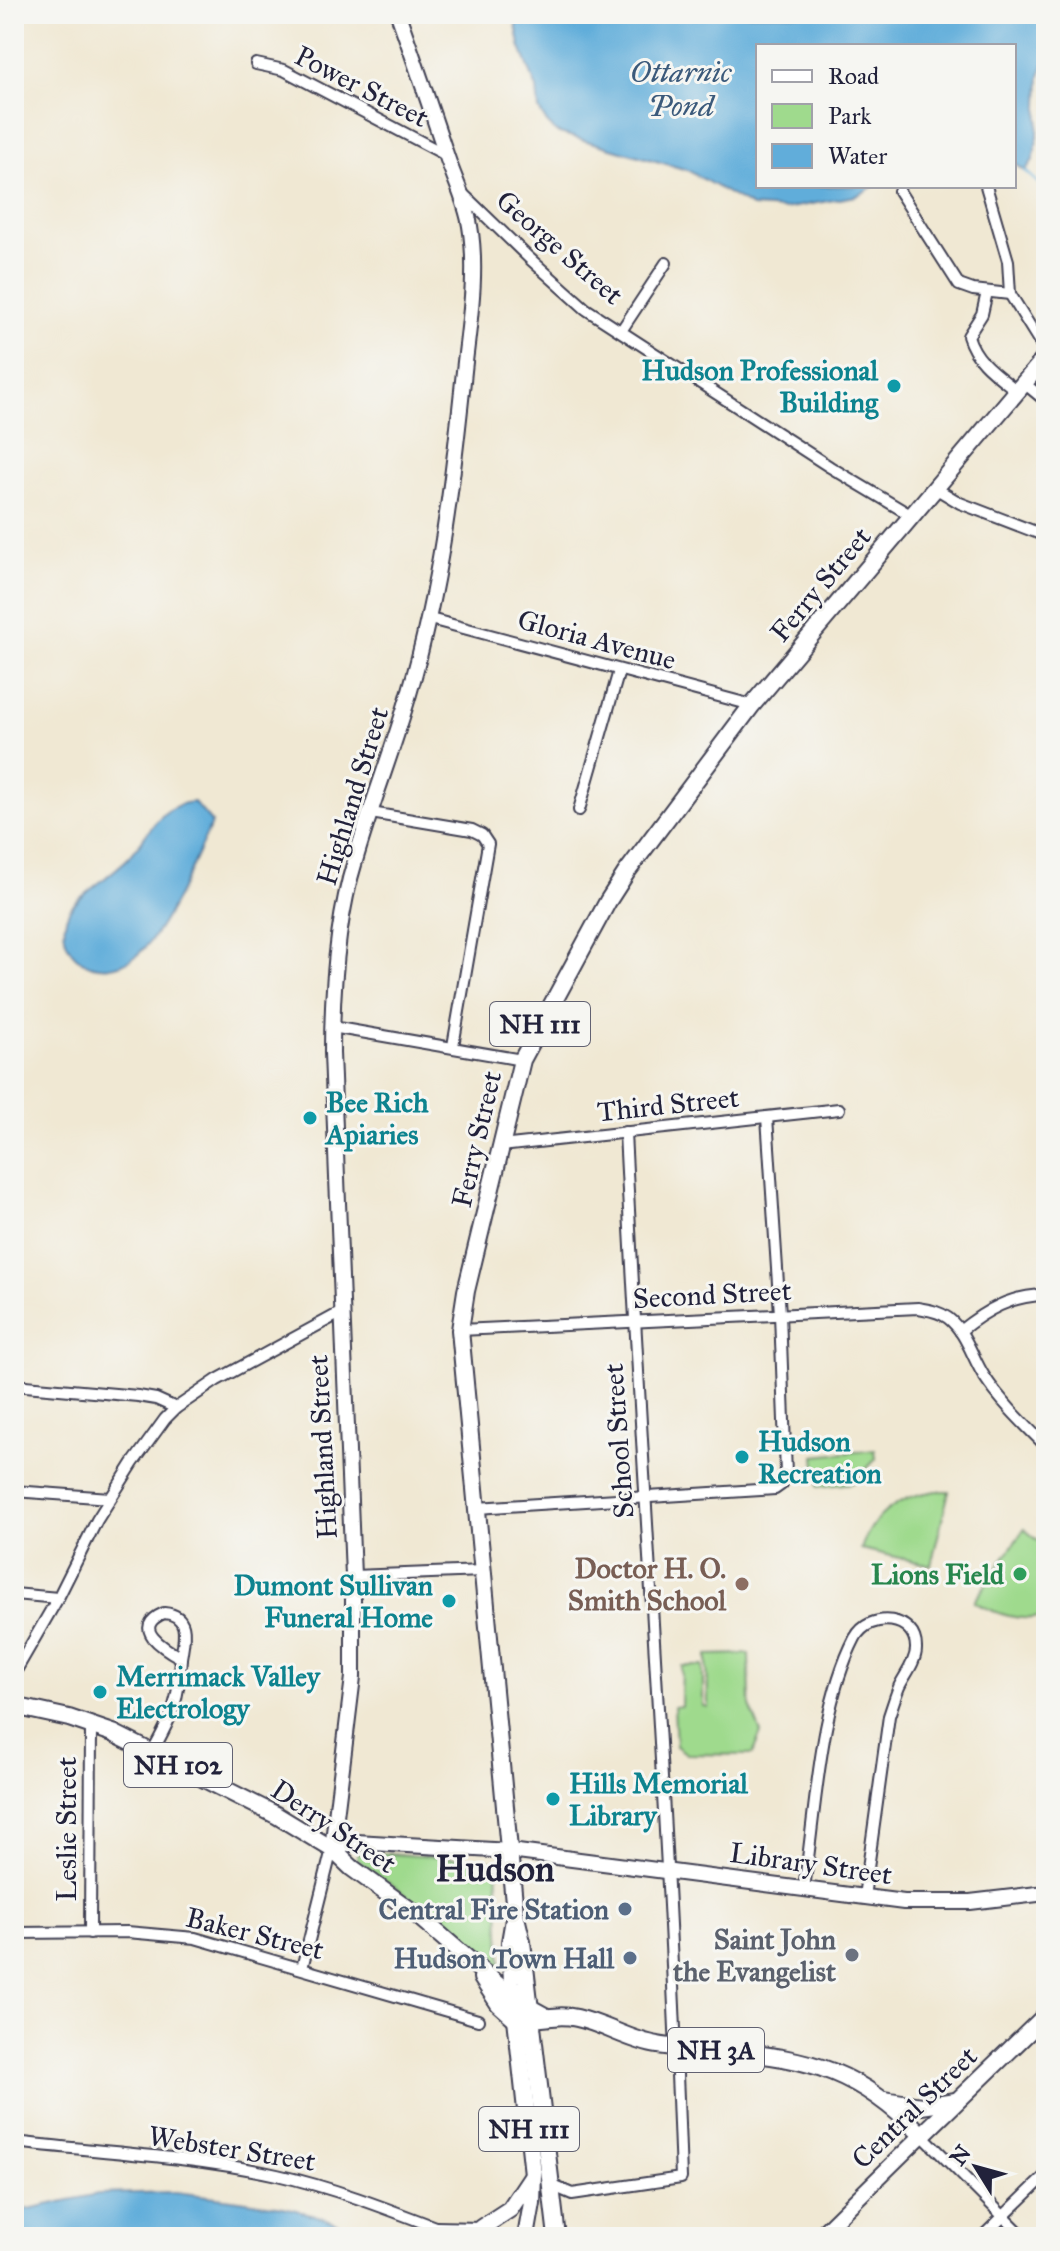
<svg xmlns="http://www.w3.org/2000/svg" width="1060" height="2251" font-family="'IM FELL Great Primer',serif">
  <rect width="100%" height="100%" fill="#f6f6f2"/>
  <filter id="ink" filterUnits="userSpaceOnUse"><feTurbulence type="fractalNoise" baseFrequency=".0125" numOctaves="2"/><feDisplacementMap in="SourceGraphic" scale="16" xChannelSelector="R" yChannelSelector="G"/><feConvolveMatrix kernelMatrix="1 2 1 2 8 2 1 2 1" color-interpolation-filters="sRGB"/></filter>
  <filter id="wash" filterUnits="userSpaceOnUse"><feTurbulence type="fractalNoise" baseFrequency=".006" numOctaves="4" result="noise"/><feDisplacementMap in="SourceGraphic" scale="32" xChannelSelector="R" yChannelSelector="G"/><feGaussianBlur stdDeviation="1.8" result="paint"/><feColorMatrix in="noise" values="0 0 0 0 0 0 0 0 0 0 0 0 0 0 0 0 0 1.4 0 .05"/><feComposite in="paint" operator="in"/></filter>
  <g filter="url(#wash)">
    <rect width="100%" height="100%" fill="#f0e8d3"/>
    <g fill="#9fda8d" stroke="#607e64" stroke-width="2">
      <path d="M875 1450 876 1459 853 1483 818 1487 815 1456Z"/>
      <path d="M936 1491H949L931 1565 861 1549C873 1513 900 1496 936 1491Z"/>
      <path d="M1024 1529 1046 1547V1615C1022 1624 995 1613 974 1602Z"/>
      <path d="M749 1654 750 1706 761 1733 752 1755 687 1754 676 1746 674 1707 681 1706 682 1666H703V1706L708 1707 707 1655Z"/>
      <path d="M363 1852 492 1861 497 1864 502 1979 428 1911 357 1860V1854Z"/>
    </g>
    <g fill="#61adda" stroke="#42688a" stroke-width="2">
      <path d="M514 14H1046V60L1040 76 1038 136 1033 160 1025 171 1014 163V46H758V186H874L856 196 784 209 752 207 687 170 556 132 547 123 539 110 537 89 520 45Z"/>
      <path d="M194 802 212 823C194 859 167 930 137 955 98 987 49 952 69 911 75 898 119 870 132 854 150 831 162 803 194 802Z"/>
      <path d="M175 2192C241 2201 307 2203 366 2237H14V2212L98 2194Z"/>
    </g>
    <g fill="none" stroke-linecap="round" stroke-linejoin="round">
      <path stroke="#61adda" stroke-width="3" d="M1025 171 1046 190"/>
    </g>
  </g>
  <g filter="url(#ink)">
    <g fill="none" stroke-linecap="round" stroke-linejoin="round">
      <defs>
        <g id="street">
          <path d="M256 64 284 70 446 155"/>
          <path d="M986 186 1008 261 1010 294 1046 352"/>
          <path d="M899 191 959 285 973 290 1010 294"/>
          <path d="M463 194 529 258 586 309 830 467 912 516"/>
          <path d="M987 292 982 314 968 336C976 362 996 374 1017 391"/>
          <path d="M621 331 666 263"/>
          <path d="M1024 383 1046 401"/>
          <path d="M935 488 960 503 1046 536"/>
          <path d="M430 619 752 705"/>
          <path d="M579 810 619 671"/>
          <path d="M371 813 472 830 482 835 488 844 453 1046"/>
          <path d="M332 1027 522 1060"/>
          <path d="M501 1146 839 1109"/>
          <path d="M460 1330 918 1308C928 1310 939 1311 948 1318 966 1332 972 1357 984 1376 1001 1402 1024 1424 1046 1446"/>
          <path d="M960 1331C986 1310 1012 1295 1046 1295"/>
          <path d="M14 1385 138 1396 156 1399 176 1408"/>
          <path d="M14 1491 110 1498"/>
          <path d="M477 1508 775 1489 782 1484 786 1474 780 1314 767 1117"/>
          <path d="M353 1576 483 1571"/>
          <path d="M14 1594 58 1598"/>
          <path d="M164 1613C191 1615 184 1639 181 1658 165 1649 129 1628 164 1613Z"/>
          <path d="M14 1674 58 1598 97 1520 133 1463 165 1419 176 1408 217 1380 342 1312"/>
          <path d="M152 1752C173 1715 179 1701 181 1658"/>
          <path d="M804 1888C816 1809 819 1708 855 1638 870 1610 917 1616 916 1649 916 1662 904 1676 899 1687 895 1697 892 1707 889 1716L864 1897"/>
          <path d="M14 1933 127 1932 195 1938 478 2020"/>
          <path d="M90 1933 91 1725"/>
          <path d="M302 1968 332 1849"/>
          <path d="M922 2135 1024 2237"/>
          <path d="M14 2142C101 2152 191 2156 277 2175 331 2187 383 2207 435 2227"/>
          <path d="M551 2185 572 2194 681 2178C669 1829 642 1481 625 1132"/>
          <path d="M446 2237 435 2227 481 2228 489 2237"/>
          <path d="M982 2237 1046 2175"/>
        </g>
        <g id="secondary">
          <path d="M398 14C415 62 431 109 447 157 455 181 466 201 470 226 478 273 469 324 464 371 453 480 440 588 409 694 393 750 371 805 355 861 337 919 332 992 332 1053L353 1576V1677L332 1849 356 1842 510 1851 904 1902H970L1046 1893"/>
          <path d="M818 2237 922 2135"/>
        </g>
        <g id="primary">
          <path d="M14 1706 69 1718 113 1733 276 1815 332 1849 352 1868 417 1915 514 1999 545 2016"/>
          <path d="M514 1919 510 1942 512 1982 533 2174 532 2203 526 2237"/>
          <path d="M482 1978 499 2004 517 2020"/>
          <path d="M517 2020C538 2021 555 2013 577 2018 605 2024 630 2041 658 2045 680 2049 703 2049 725 2051 812 2058 860 2072 922 2135L1046 2015"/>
          <path d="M884 2100 921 2106 956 2101"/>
          <path d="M481 2228 510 2209 532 2176"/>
          <path d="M557 2237 522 1942 515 1913 460 1330 466 1291 522 1060 608 901 626 873 752 705 1046 357"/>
        </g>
      </defs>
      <use href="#street" stroke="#414052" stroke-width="14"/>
      <use href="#secondary" stroke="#414052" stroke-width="18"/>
      <use href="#primary" stroke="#414052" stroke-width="20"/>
      <use href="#street" stroke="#fff" stroke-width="10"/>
      <use href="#secondary" stroke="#fff" stroke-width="14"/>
      <use href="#primary" stroke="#fff" stroke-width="16"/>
    </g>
  </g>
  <g fill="#0f9aa8" stroke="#f6f6f2" stroke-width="3">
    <circle cx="894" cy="386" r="8"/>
    <circle cx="310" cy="1118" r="8"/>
    <circle cx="742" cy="1457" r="8"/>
    <circle cx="449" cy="1601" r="8"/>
    <circle cx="100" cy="1692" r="8"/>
    <circle cx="553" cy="1799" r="8"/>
  </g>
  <circle fill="#2e9e5b" stroke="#f6f6f2" stroke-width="3" cx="1020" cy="1574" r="8"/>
  <circle fill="#8d6e63" stroke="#f6f6f2" stroke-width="3" cx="742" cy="1584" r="8"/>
  <g fill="#5c6f8a" stroke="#f6f6f2" stroke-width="3">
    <circle cx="625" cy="1909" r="8"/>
    <circle cx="630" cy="1958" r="8"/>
  </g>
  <circle fill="#6b7280" stroke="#f6f6f2" stroke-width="3" cx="852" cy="1955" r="8"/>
  <g text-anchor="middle" stroke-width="6" stroke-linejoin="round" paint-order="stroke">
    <g fill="#f6f6f2" stroke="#626272" stroke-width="2">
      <rect x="490" y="1002" width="100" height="44" rx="6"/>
      <rect x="124" y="1743" width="108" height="44" rx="6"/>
      <rect x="668" y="2028" width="96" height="44" rx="6"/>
      <rect x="479" y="2107" width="100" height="44" rx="6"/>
    </g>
    <g font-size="26" font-weight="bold" fill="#22223b">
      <text x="540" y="1033">NH 111</text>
      <text x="178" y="1774">NH 102</text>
      <text x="716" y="2059">NH 3A</text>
      <text x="529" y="2138">NH 111</text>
    </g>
    <g font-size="28" fill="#22223b" stroke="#f6f6f2">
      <text transform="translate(362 86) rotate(27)" y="10">Power Street</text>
      <text transform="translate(560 247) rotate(41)" y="10">George Street</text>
      <text transform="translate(820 584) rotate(-50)" y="10">Ferry Street</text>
      <text transform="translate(597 639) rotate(15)" y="10">Gloria Avenue</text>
      <text transform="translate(352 796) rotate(-73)" y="10">Highland Street</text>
      <text transform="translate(668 1104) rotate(-6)" y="10">Third Street</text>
      <text transform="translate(476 1139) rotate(-77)" y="10">Ferry Street</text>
      <text transform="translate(712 1294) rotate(-3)" y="10">Second Street</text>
      <text transform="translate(618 1441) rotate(-94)" y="10">School Street</text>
      <text transform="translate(322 1447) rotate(-93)" y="10">Highland Street</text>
      <text transform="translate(334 1826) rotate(34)" y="10">Derry Street</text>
      <text transform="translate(66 1829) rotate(-90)" y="10">Leslie Street</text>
      <text transform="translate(811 1863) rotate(8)" y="10">Library Street</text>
      <text transform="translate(255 1933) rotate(14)" y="10">Baker Street</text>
      <text transform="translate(914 2107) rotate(-44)" y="10">Central Street</text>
      <text transform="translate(232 2148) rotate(9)" y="10">Webster Street</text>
    </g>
    <g font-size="28" font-weight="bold" fill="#0d838f" stroke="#f6f6f2" text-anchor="start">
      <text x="878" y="380" text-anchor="end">Hudson Professional<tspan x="878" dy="32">Building</tspan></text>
      <text x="326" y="1112">Bee Rich<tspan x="326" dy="32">Apiaries</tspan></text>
      <text x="758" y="1451">Hudson<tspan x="758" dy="32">Recreation</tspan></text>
      <text x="433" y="1595" text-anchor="end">Dumont Sullivan<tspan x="433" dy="32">Funeral Home</tspan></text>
      <text x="116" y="1686">Merrimack Valley<tspan x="116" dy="32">Electrology</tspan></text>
      <text x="569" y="1793">Hills Memorial<tspan x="569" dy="32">Library</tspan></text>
    </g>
    <g font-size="28" font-weight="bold" fill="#785e54" stroke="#f6f6f2" text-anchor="end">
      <text x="726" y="1578">Doctor H. O.<tspan x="726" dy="32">Smith School</tspan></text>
    </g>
    <g font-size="28" font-weight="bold" fill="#27864d" stroke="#f6f6f2" text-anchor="end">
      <text x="1004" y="1584">Lions Field</text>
    </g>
    <g font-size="28" font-weight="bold" fill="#4e5e75" stroke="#f6f6f2" text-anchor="end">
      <text x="609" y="1919">Central Fire Station</text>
      <text x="614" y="1968">Hudson Town Hall</text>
    </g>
    <g font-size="28" font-weight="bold" fill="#5b616d" stroke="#f6f6f2" text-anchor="end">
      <text x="836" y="1949">Saint John<tspan x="836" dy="32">the Evangelist</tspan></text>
    </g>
    <g font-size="30" font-style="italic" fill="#3b5a7b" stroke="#f6f6f2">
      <text x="681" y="82">Ottarnic<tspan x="681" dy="34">Pond</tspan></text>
    </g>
    <g font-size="36" font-weight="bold" fill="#22223b" stroke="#f6f6f2">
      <text x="495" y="1881">Hudson</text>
    </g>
  </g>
  <rect width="1060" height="2251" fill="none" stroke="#f6f6f2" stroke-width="48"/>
  <rect x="756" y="44" width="260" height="144" fill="#f6f6f2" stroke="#a1a1a9" stroke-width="2"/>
  <rect x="772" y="70" width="40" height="12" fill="#ffffff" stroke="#a1a1a9" stroke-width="2"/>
  <text x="828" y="84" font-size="24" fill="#22223b">Road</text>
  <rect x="772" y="104" width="40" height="24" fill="#9fda8d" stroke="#a1a1a9" stroke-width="2"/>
  <text x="828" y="124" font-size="24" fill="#22223b">Park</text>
  <rect x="772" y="144" width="40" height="24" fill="#61adda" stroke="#a1a1a9" stroke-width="2"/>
  <text x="828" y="164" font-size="24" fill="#22223b">Water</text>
  <g transform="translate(976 2167) rotate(307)" stroke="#f6f6f2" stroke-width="6" paint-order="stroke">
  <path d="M0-6L14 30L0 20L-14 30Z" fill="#22223b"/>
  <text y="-12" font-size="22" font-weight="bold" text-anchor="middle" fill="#22223b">N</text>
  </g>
</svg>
